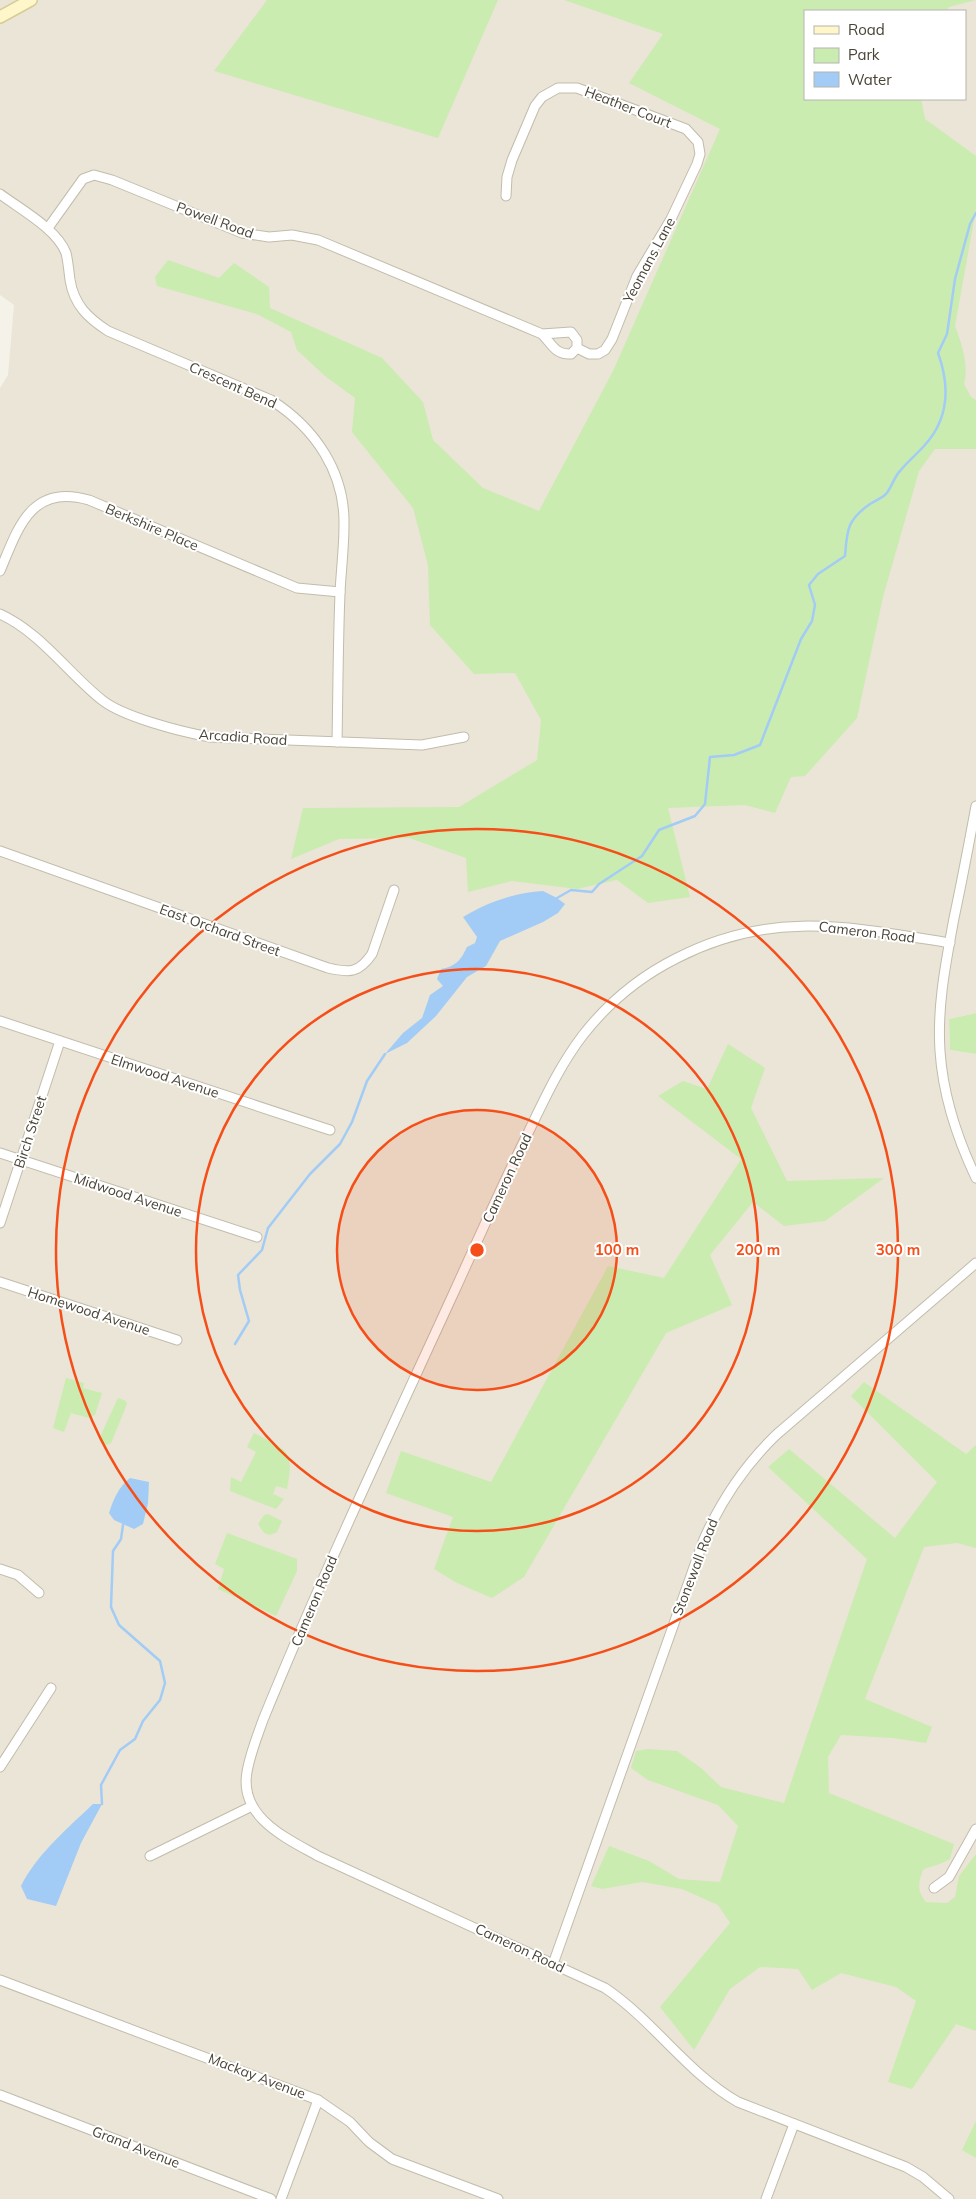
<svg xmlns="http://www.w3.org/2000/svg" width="976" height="2199" font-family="Mulish,sans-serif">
  <rect width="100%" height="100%" fill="#f5f3e9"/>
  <path fill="#eae5d7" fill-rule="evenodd" d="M0 0H976V1013L949 1019 950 1050 976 1054V2199H0V388L8 375 14 305 0 295ZM805 11H965V99H805Z"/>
  <g fill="#cbecb0">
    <path d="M267 0H498L438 138 214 71Z"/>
    <path d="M564 0H976L949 7 946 11H805V99H921L925 119 976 156V209L955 326C962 344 969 366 964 384L971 397 976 400V449H935L919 471 883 597 857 718 805 776 791 777 775 813 745 805 668 808 690 897 648 903 617 880 577 889 512 881 468 892 466 858 409 838 339 839 291 859 303 808 459 807 537 760 541 720 515 673 474 674 430 625 428 565 413 508 352 432 355 398 325 376 297 350 291 332 257 314 157 286 155 277 168 260 219 278 234 263 269 287 270 308 382 358 423 402 433 440 483 488 539 511 613 371 720 129 629 83 663 34Z"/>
    <path d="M976 1013V1054L950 1050 949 1019Z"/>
    <path d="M728 1044 765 1068 751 1108 787 1181 884 1178 825 1221 784 1226 753 1202 710 1255 732 1305 666 1333 524 1577 492 1598 457 1583 434 1569 453 1517 386 1493 401 1451 491 1482 608 1266 664 1278 741 1159 658 1096 683 1081 707 1089Z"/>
    <path d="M66 1378 84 1383 83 1388 102 1393 95 1415 89 1418 71 1413 64 1432 53 1428Z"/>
    <path d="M864 1382 966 1454 976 1445V1548L957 1543 924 1547 865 1699 932 1727 926 1743 893 1738 841 1735 828 1757 829 1793 954 1844 950 1859C941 1865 932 1865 923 1870 918 1883 917 1891 926 1902L947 1903 955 1897 959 1876 976 1854V2031L956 2024 912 2089 888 2082 916 2001 896 1987 841 1973 812 1990 798 1969 760 1967 730 1989 694 2050 660 2007 730 1923 718 1905 682 1889 642 1882 602 1889 591 1886 609 1846 649 1861 679 1879 720 1882 738 1826 718 1805 648 1780 631 1768 636 1751 648 1749 677 1751 701 1768 721 1787 784 1803 867 1559 768 1467 789 1449 895 1538 937 1482 851 1396Z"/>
    <path d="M118 1398 126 1401 127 1404 111 1443 107 1445 101 1443 99 1439Z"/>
    <path d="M254 1433C287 1450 295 1449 287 1489L276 1486 273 1494 284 1499 276 1509 230 1491 231 1477 241 1482 256 1452 247 1447Z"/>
    <path d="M268 1514 282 1521 277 1532 270 1535 264 1533 258 1524 264 1515Z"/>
    <path d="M227 1533 297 1559V1571L276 1616 218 1589 224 1569 215 1564Z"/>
    <path d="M976 2121V2158L962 2150Z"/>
  </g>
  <g fill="#a2ccf5">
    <path d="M543 891 557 898 565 904 558 913 543 922 500 941 486 966 467 977 436 1016 407 1043 385 1054 403 1033 422 1018 430 995 443 986 437 979 441 969C455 967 461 960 467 947L475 943 477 937 463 917C486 903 516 892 543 891Z"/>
    <path d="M130 1478 149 1482 148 1503 143 1524 134 1529 114 1520 109 1513C114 1498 118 1488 130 1478Z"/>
    <path d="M93 1804H102L81 1843 56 1906 27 1899 21 1886C37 1854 67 1829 93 1804Z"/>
  </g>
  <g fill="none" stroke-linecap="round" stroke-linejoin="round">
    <g stroke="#a2ccf5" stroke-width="2.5">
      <path d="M557 898 571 890 592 892 599 884 642 856 659 830 695 816 705 804 710 757 734 755 760 745 801 639 812 621 815 605 809 585 818 574 845 556C847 530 847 520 870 504 875 501 882 498 886 494 892 487 894 477 900 471 907 462 916 455 924 446 949 419 950 386 938 353L947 334 955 279 970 224 976 213"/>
      <path d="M235 1344 249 1321 240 1290 238 1275 262 1250 268 1228 310 1174 340 1144 352 1122 367 1081 385 1054"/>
      <path d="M102 1804 101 1785 120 1750 135 1739 143 1721 160 1700 165 1683 160 1661 119 1625 111 1607 113 1551 121 1539 123 1525"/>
    </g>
    <defs>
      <g id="street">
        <path d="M0 194C20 209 57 229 66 253 68 261 69 272 70 280 74 305 88 318 108 331L271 400C315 428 345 472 344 525 344 548 341 571 340 593 338 643 338 692 337 742"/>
        <path d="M506 196 507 177 512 160 535 106 542 97 558 88H577L678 126 686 129 698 142 700 154 697 164 671 219 637 276 612 339 605 350 598 354H589L577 348"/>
        <path d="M48 228 83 179 94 175 112 180 242 233 269 237 292 235 318 240 542 334C552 344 555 355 571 354L577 348V340L571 332 542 334"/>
        <path d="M0 571C18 528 31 483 89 500L297 588 340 592"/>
        <path d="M0 614C40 632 68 673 102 700 123 717 182 732 210 737L395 744 422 745 464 737"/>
        <path d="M976 806C969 843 962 881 954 918 946 962 937 1005 940 1051 943 1096 957 1138 976 1178"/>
        <path d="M0 851 328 968C350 973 359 973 372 954L394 890"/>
        <path d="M0 1021 330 1130"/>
        <path d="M0 1153 257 1237"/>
        <path d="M0 1223 60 1041"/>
        <path d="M0 1282 177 1340"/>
        <path d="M0 1569 18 1575 39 1593"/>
        <path d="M0 1767 51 1688"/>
        <path d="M150 1856 252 1806"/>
        <path d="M934 1888 949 1877 976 1829"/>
        <path d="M553 1964 704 1539C722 1499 744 1466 776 1435L976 1263"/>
        <path d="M0 1980 318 2100 350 2122 369 2142 392 2159 498 2199"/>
        <path d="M0 2095 271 2199"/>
        <path d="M281 2199 318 2100"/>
        <path d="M766 2199 794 2124"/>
        <path d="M949 2199 923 2177 906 2167 738 2102C687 2073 654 2021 605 1988L318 1856C286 1838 239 1817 247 1772 250 1754 257 1737 263 1720 322 1575 390 1432 455 1290 479 1237 503 1183 529 1131 545 1098 560 1065 583 1035 608 1003 641 976 677 958 772 909 850 927 950 943"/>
      </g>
      <path id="secondary" d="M0 17 31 0"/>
    </defs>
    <use href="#street" stroke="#c2bcab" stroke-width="11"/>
    <use href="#secondary" stroke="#d8cc96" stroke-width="14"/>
    <use href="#street" stroke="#fff" stroke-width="9"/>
    <use href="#secondary" stroke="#fff7c9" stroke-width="11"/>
  </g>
  <circle cx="477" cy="1250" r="140" fill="#f64e18" fill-opacity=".12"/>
  <g fill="none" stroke="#f64e18" stroke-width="2.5">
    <circle cx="477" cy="1250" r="140"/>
    <circle cx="477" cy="1250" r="281"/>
    <circle cx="477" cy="1250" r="421"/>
  </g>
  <g text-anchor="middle" stroke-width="4" stroke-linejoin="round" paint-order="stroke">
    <g font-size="14" fill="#4a4437" stroke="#fff">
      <text transform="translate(628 107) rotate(21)" y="5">Heather Court</text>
      <text transform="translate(215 220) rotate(20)" y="5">Powell Road</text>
      <text transform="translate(649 260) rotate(-62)" y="5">Yeomans Lane</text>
      <text transform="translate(233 385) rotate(24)" y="5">Crescent Bend</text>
      <text transform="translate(152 527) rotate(23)" y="5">Berkshire Place</text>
      <text transform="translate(243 737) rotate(4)" y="5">Arcadia Road</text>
      <text transform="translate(220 930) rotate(20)" y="5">East Orchard Street</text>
      <text transform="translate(867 932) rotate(7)" y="5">Cameron Road</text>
      <text transform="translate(165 1076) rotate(18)" y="5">Elmwood Avenue</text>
      <text transform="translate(30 1132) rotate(-72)" y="5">Birch Street</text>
      <text transform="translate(507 1178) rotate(-65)" y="5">Cameron Road</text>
      <text transform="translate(128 1195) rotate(18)" y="5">Midwood Avenue</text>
      <text transform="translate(89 1311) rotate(18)" y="5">Homewood Avenue</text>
      <text transform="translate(695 1567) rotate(-69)" y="5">Stonewall Road</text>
      <text transform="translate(314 1601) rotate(-67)" y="5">Cameron Road</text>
      <text transform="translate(520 1948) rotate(25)" y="5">Cameron Road</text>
      <text transform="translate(257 2076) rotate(21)" y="5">Mackay Avenue</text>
      <text transform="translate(136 2147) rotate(21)" y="5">Grand Avenue</text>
    </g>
  </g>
  <circle cx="477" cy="1250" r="8" fill="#f64e18" stroke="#fff" stroke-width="2.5"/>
  <g font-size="15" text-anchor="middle" font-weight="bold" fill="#f64e18" stroke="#fff" stroke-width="4" stroke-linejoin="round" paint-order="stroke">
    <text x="617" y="1255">100 m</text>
    <text x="758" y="1255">200 m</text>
    <text x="898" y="1255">300 m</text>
  </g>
  <rect x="804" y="10" width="162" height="90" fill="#ffffff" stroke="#b7b4af"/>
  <rect x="814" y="26" width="25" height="8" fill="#fff7c9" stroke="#b7b4af"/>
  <text x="848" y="35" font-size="15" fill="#4a4437">Road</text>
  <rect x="814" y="48" width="25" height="15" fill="#cbecb0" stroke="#b7b4af"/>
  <text x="848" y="60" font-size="15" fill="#4a4437">Park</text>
  <rect x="814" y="72" width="25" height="15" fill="#a2ccf5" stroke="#b7b4af"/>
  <text x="848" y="85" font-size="15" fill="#4a4437">Water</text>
</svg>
